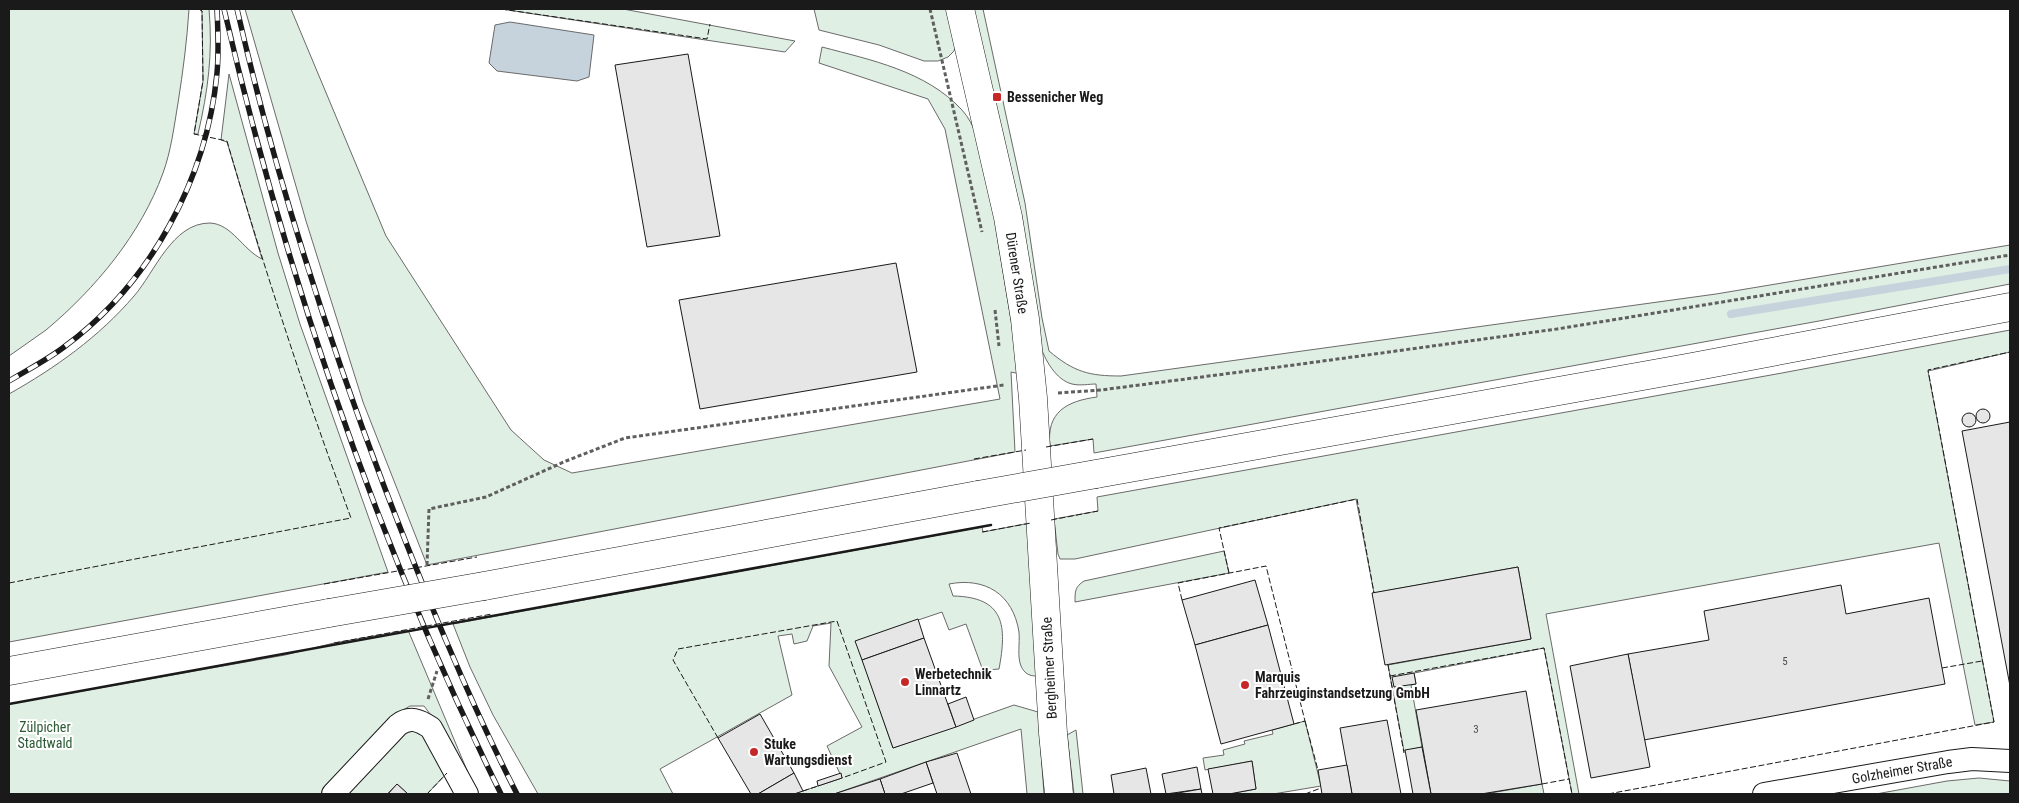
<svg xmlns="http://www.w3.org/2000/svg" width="2019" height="803" font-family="'Roboto Condensed',sans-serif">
  <rect width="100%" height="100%" fill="#fff"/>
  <g fill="#e0efe3" stroke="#6a6a6a">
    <path d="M9 9H189C187 41 183 71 178 103 174 127 171 151 163 173 141 234 95 289 46 330 34 339 21 347 9 356Z"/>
    <path d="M199 9H209C213 53 208 91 198 134H194L203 81 202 11Z"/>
    <path d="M245 9H291L386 236 511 430 544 460 572 473 1000 399 945 129 928 99 819 63 822 47C871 60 926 71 962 110 987 137 993 210 999 247 1006 289 1013 332 1020 374L1011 372 1015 452 427 565 363 402 306 221Z"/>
    <path d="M501 9H623L795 41 785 52Z"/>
    <path d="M814 9H949L957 42 954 51 948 57 938 61H924L879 45 819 30Z"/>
    <path d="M971 9H983L1025 203 1042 318 1049 351C1074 372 1089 376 1121 376L1716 294 2010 245V284L1819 321 1094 453 1093 439 1050 446C1046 412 1067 401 1097 397L1096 384C1089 384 1080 386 1072 384 1056 380 1045 360 1040 345Z"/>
    <path d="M229 74 278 253 300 324 388 572 9 642V394C55 368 99 337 134 296 155 272 172 223 210 223 232 224 243 250 262 259L227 142 221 140Z"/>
    <path d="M2010 330V352L1928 371 1994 722 1975 725 1939 543 1546 614 1579 794H1572L1544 648 1414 673 1416 684 1411 685 1422 747 1404 751 1388 665 1531 639 1518 567 1374 593 1356 499 1075 559H1060L1058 554 1054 519 1098 511 1097 497 1782 373Z"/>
    <path d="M1030 523 1036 676C1029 676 1024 673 1021 666 1017 656 1020 643 1019 632 1013 594 985 577 949 584L953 596C1005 597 1007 626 999 669L987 670 982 668 966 624 949 630 942 612 856 641 893 748 1014 705 1038 712 1044 794H1027L1021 729 834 794H794L842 778 827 746 862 727 829 666 831 623 813 626 807 641 794 644 792 634 778 636 792 695 660 769 673 794H538L493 715 470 667 453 624 982 527 983 532Z"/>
    <path d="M1224 551 1229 573 1075 602C1075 591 1075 587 1084 581Z"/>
    <path d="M408 630 477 794 433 718 424 706H410L389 718 324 794H9V704L285 655 334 643Z"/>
    <path d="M1305 721 1321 786 1273 794H1229L1256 789 1252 761 1205 770 1203 758 1224 755 1223 750 1245 744 1244 741 1273 734 1272 730Z"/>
    <path d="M411 728 425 729 448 772 427 794H408L397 784 387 794H346Z"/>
    <path d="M1076 730 1083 794H1074L1067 735Z"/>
    <path d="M1979 778 2010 781V794H1876L1947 781Z"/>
    <path d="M1542 784 1544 794H1491V793Z"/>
  </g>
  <path fill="#c6d2dc" stroke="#6a6a6a" d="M510 22 594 35 589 77 577 81 497 71 489 63 495 25Z"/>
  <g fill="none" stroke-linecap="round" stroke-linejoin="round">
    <path stroke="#c6d2dc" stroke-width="8" d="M1731 314 2010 269"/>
  </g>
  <g fill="#e6e6e6" stroke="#1a1a1a">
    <path d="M688 54 720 236 647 247 615 65Z"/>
    <path d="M896 263 917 372 700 409 679 300Z"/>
    <circle cx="1983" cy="416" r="7"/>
    <circle cx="1969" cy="420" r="7"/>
    <path d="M2010 422V686L1962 431Z"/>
    <path d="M1518 567 1531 639 1385 665 1372 593Z"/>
    <path d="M1255 580 1268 625 1195 645 1182 600Z"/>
    <path d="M1841 585 1846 614 1929 598 1945 684 1644 740 1628 654 1709 640 1704 611Z"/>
    <path d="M918 619 924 638 862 660 855 641Z"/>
    <path d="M1268 625 1294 724 1221 744 1195 645Z"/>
    <path d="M924 638 956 727 893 748 862 660Z"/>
    <path d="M1628 654 1650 767 1591 778 1570 666Z"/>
    <path d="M1414 673 1416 684 1394 687 1392 677Z"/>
    <path d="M1526 691 1542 784 1481 794H1431L1416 710Z"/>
    <path d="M966 697 974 720 956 727 948 704Z"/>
    <path d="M760 714 794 773 758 794H751L718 738Z"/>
    <path d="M1387 720 1401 794H1352L1340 728Z"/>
    <path d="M1422 747 1431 794H1413L1405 750Z"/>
    <path d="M957 753 971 794H937L926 762Z"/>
    <path d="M1252 761 1256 789 1229 794H1213L1208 769Z"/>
    <path d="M926 762 933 783 901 794H885L880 779Z"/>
    <path d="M1347 765 1352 794H1322L1318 770Z"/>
    <path d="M1197 767 1201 789 1166 794 1162 774Z"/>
    <path d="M1146 768 1151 794H1114L1111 775Z"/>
    <path d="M794 773 803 791 794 794H758Z"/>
    <path d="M841 773 842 778 818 786 817 781Z"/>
    <path d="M880 779 885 794H834Z"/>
    <path d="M397 784 408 794H388Z"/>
    <path d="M1201 789 1202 794H1172Z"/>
  </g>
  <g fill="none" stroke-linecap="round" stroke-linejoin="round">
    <defs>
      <g id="minor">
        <path d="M333 794 398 725C410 716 419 720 431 728L467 794"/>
        <path d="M1764 794 1948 762 1972 759 2010 761"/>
      </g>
      <path id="tertiary" d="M960 9 1008 217 1025 319 1033 398 1053 733 1059 794"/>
      <g id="primary">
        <path d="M1096 474 1687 368 2010 307"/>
        <path d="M484 586 978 495"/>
        <path d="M9 671 329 613"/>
      </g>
    </defs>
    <use href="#minor" stroke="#1a1a1a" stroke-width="24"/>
    <use href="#tertiary" stroke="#1a1a1a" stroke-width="29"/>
    <use href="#primary" stroke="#1a1a1a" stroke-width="29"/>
    <g stroke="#5f5f5f" stroke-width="3" stroke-dasharray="4 2.5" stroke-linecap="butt">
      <path d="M930 9 982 232"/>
      <path d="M995 310 999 346"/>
      <path d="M1058 393 1101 390 1294 365 1557 329 2010 255"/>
      <path d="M427 565 429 509 486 497 566 461 625 438 1004 385"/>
      <path d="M428 699 437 671"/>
    </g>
    <use href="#minor" stroke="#fff" stroke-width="22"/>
    <use href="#tertiary" stroke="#fff" stroke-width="28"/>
    <use href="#primary" stroke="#fff" stroke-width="28"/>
    <defs>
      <g id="rail">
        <path d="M224 9C287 280 378 545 501 794"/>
        <path d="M237 9C274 171 325 330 384 486 424 590 466 694 517 794"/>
        <path d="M9 381C27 370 47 360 64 347 150 284 207 179 217 73 219 52 218 30 217 9"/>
      </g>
    </defs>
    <use href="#rail" stroke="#1a1a1a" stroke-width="5.5"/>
    <use href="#rail" stroke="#fff" stroke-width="4" stroke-dasharray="11" stroke-linecap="butt"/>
    <defs>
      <g id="primary-bridge">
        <path d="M978 495 1096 474"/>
        <path d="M329 613 484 586"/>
      </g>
    </defs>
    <use href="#primary-bridge" stroke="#1a1a1a" stroke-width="29" stroke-linecap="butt"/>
    <use href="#primary-bridge" stroke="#fff" stroke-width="28"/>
    <g stroke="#1a1a1a" stroke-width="1" stroke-dasharray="6 2.5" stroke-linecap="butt">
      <path d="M501 9 707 39 710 24"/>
      <path d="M1046 447 1093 439"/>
      <path d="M974 459 1026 450"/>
      <path d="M1051 520 1098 511"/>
      <path d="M982 532 1031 523"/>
      <path d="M1229 573 1219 528 1357 499 1374 593"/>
      <path d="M9 583 351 518C305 394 264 268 227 141L194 134 203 81 202 11 199 9"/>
      <path d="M324 584 477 557"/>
      <path d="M1182 600 1178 583 1266 566 1305 721 1294 724"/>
      <path d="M334 643 492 614"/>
      <path d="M1388 665 1404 753"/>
      <path d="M1942 668 1982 661"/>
      <path d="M1390 676 1544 648 1572 794"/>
      <path d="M1305 721 1318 770"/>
      <path d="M718 738 673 660 678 649 837 621 886 762 842 778"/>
      <path d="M1542 784 1569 779"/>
      <path d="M803 791 818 786"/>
      <path d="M427 794 447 773"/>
      <path d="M1305 794 1321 788"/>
      <path d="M1608 794 1994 722 1928 370 2010 352"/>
    </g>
    <path stroke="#1a1a1a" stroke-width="2.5" d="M9 704 991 525"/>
  </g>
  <g fill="#c62828" stroke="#fff" stroke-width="2">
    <rect x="992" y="92" width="10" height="10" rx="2.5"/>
    <circle cx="905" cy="682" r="5"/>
    <circle cx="1245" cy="685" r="5"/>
    <circle cx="754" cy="752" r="5"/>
  </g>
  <g text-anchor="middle" stroke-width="4" stroke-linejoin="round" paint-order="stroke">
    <g font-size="11" fill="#4d4d4d">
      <text x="1785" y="665">5</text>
      <text x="1476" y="733">3</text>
    </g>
    <g font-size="14" font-weight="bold" fill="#1a1a1a" stroke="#fff" text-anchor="start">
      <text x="1007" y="102">Bessenicher Weg</text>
      <text x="915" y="679">Werbetechnik<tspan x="915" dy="16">Linnartz</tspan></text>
      <text x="1255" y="682">Marquis<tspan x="1255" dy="16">Fahrzeuginstandsetzung GmbH</tspan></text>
      <text x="764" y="749">Stuke<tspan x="764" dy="16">Wartungsdienst</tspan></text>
    </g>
    <g font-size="14" fill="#1a1a1a" stroke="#fff">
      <text transform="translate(1017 273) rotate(81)" y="5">Dürener Straße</text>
      <text transform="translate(1049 668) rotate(-93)" y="5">Bergheimer Straße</text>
      <text transform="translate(1902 770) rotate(-10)" y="5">Golzheimer Straße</text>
    </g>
    <g font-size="14" fill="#2b5a34" stroke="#fff">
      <text x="45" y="732">Zülpicher<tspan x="45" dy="16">Stadtwald</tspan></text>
    </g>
  </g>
  <rect width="2019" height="803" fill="none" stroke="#1a1a1a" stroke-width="20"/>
</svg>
